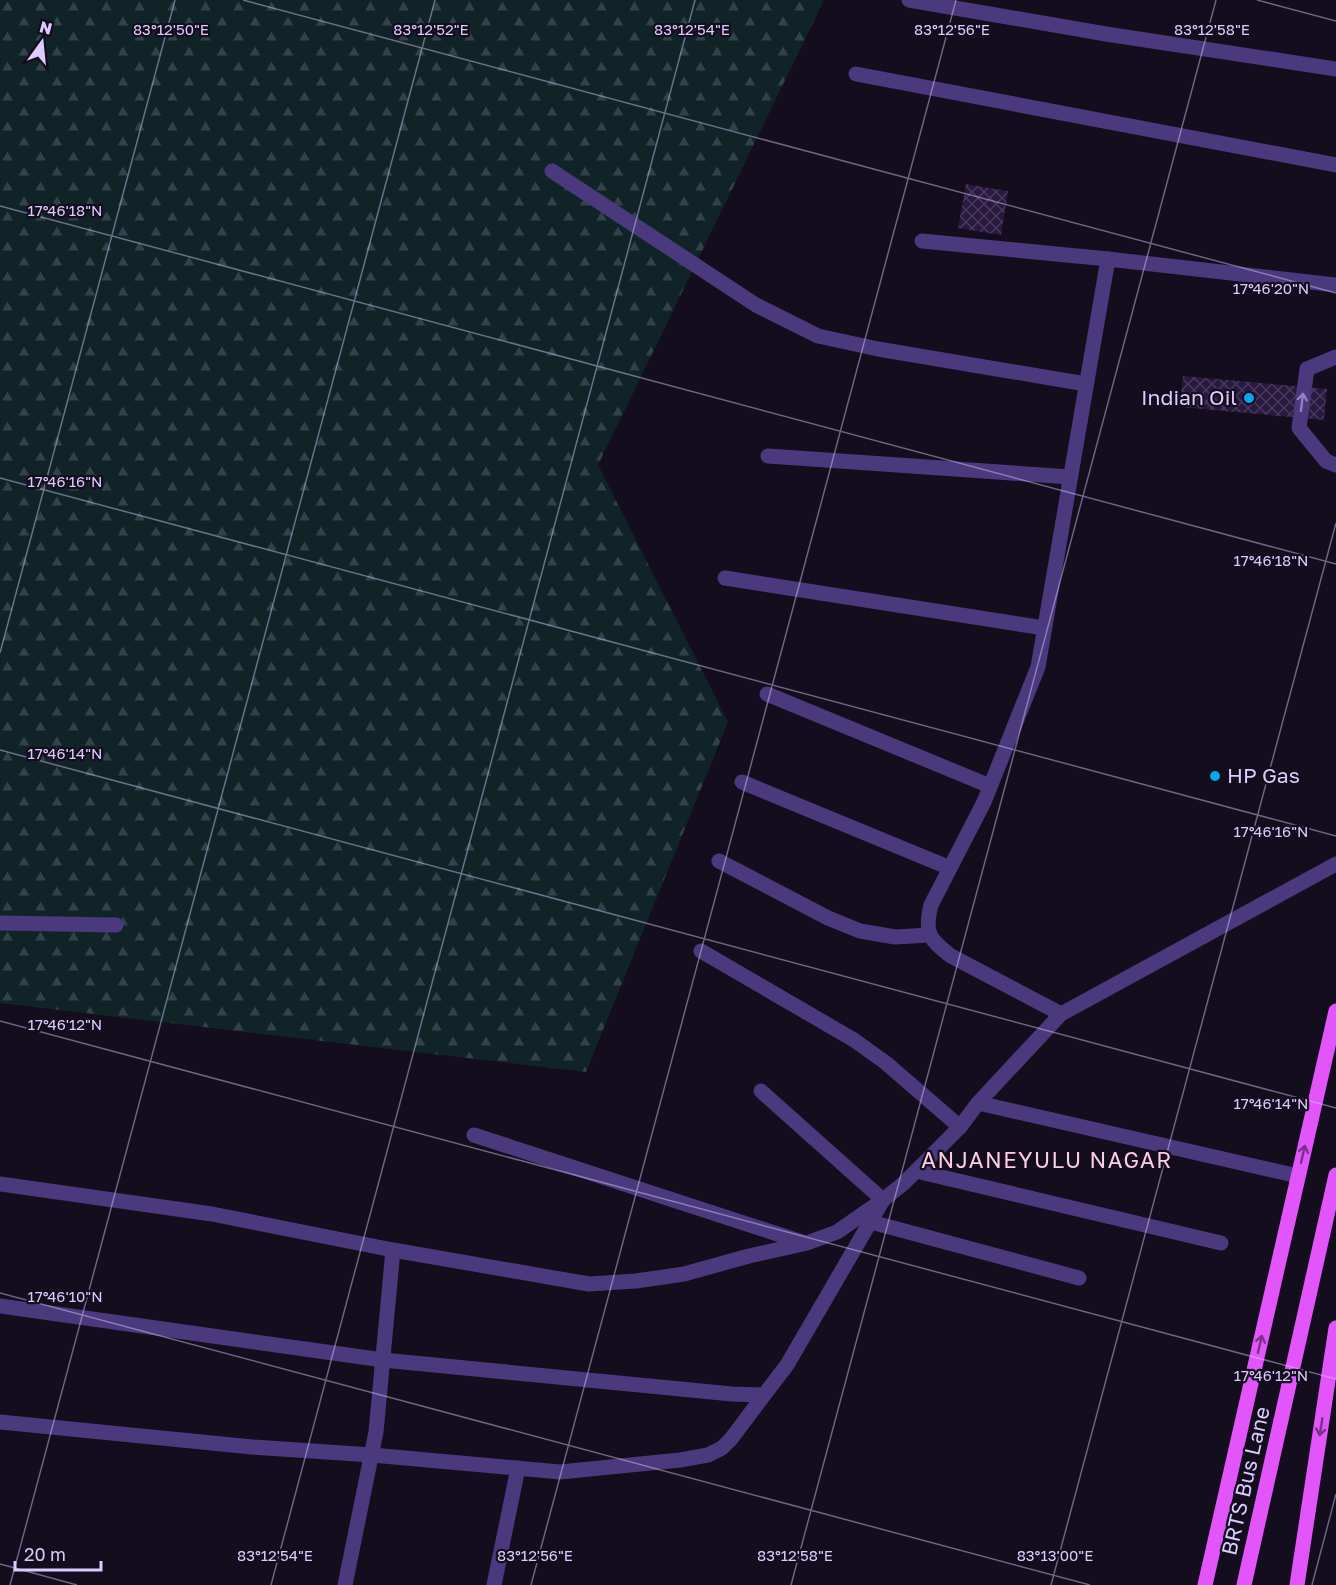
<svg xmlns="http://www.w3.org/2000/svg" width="1336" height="1585" font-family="'Golos Text',sans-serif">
  <defs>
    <pattern id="forest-firs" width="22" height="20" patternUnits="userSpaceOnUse" patternTransform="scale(1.5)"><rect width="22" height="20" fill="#102428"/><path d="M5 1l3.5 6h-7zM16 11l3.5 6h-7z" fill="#324248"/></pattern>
    <pattern id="building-cross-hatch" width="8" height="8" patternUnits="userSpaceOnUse" patternTransform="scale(1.5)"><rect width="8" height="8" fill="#29193f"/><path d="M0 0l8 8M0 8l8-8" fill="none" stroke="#47395c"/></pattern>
  </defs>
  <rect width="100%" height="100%" fill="#130d1e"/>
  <path fill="url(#forest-firs)" d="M0 0H824L598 465 728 722 586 1072 0 1003Z"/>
  <g fill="url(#building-cross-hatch)">
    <path d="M966 184 1008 191 1001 235 958 228Z"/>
    <path d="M1183 376 1327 389 1324 420 1180 407Z"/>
  </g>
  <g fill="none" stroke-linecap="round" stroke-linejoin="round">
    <g stroke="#4a397c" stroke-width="15">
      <path d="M909 0 1106 34 1336 69"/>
      <path d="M856 74 1336 165"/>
      <path d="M552 171 756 305 818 336 878 349 1086 384"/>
      <path d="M922 241 1108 259"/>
      <path d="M1336 357 1307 369 1299 428 1326 461 1336 465"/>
      <path d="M768 456 1070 477"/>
      <path d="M725 578 1044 628"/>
      <path d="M767 694 990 786"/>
      <path d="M742 782 950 868"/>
      <path d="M719 861 828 918 860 931 895 937 930 935"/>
      <path d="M0 923 116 925"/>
      <path d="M701 951 854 1040 886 1063 960 1127"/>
      <path d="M1061 1014 951 956C929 939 924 933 931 905L984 802 1038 667 1108 259 1336 285"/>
      <path d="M978 1103 1298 1176"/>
      <path d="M474 1135 805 1243"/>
      <path d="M916 1171 1221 1243"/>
      <path d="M0 1184 212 1214 393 1250 589 1284 636 1281 684 1274 749 1256 807 1243 837 1232 883 1200 904 1183 960 1127 978 1103 1061 1014 1336 864"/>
      <path d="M871 1222 1079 1278"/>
      <path d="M0 1306 383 1360 732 1394 764 1395 787 1365 883 1200 761 1091"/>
      <path d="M0 1422 252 1447 372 1455 560 1472 680 1460 708 1455 722 1448 731 1439 764 1395"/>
      <path d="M345 1585 376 1432 393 1250"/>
      <path d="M494 1585 518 1468"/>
    </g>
    <g stroke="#e155fb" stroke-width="15">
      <path d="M1205 1585 1336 1011"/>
      <path d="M1244 1585 1336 1175"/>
      <path d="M1297 1585 1336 1328"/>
    </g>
  </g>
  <defs><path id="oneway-shaft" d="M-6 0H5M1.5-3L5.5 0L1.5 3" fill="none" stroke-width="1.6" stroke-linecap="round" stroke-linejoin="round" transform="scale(1.5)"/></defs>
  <use stroke="#9382bd" href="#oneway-shaft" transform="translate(1302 402) rotate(-83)"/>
  <g stroke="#7a318c">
    <use href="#oneway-shaft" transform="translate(1303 1154) rotate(-77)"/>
    <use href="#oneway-shaft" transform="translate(1260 1344) rotate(-77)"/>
    <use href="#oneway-shaft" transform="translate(1321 1427) rotate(99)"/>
  </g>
  <path fill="none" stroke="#dccbfe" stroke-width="1.5" stroke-opacity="0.45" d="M243 0 1336 293M1257 0 1336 21M0 206 1336 564M0 478 1336 836M0 653 175 0M0 750 1336 1108M0 1021 1336 1379M0 1293 1090 1585M0 1564 77 1585M10 1585 435 0M271 1585 695 0M531 1585 956 0M791 1585 1216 0M1051 1585 1336 523M1312 1585 1336 1494"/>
  <g fill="#06a5ef" stroke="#130d1e" stroke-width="2">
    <circle cx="1249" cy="398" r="6"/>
    <circle cx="1215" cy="776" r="6"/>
  </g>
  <g text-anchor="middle" stroke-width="4.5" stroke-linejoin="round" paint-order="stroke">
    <g font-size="21" fill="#dccbfe" stroke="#130d1e" text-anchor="end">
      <text x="1237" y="405">Indian Oil</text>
      <text x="1227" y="783" text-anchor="start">HP Gas</text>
    </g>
    <g font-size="21" fill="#dccbfe" stroke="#130d1e">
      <text transform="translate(1246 1481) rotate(-77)" y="7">BRTS Bus Lane</text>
    </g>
    <g font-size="22" letter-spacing="1.5" fill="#fecde2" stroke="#130d1e">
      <text x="1047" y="1168">ANJANEYULU NAGAR</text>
    </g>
  </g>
  <g font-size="15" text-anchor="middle" fill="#dccbfe" stroke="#130d1e" stroke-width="4.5" stroke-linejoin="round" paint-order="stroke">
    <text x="171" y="35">83°12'50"E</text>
    <text x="431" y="35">83°12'52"E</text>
    <text x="692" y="35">83°12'54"E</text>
    <text x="952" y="35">83°12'56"E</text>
    <text x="1212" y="35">83°12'58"E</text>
    <text x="65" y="216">17°46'18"N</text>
    <text x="1271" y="294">17°46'20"N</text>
    <text x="65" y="487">17°46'16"N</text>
    <text x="1271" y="566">17°46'18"N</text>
    <text x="65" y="759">17°46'14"N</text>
    <text x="1271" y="837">17°46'16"N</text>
    <text x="65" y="1030">17°46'12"N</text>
    <text x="1271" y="1109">17°46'14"N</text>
    <text x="65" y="1302">17°46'10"N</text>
    <text x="1271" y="1381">17°46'12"N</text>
    <text x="275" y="1561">83°12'54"E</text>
    <text x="535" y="1561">83°12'56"E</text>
    <text x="795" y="1561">83°12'58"E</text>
    <text x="1055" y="1561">83°13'00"E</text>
  </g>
  <g transform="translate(42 42) rotate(15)" stroke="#130d1e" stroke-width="4.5" paint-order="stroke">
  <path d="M0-4.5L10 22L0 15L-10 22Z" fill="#dccbfe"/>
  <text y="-9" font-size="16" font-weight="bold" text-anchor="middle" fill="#dccbfe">N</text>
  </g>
  <path d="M15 1561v9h86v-9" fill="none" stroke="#dccbfe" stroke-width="3"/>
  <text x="24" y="1561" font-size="18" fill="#dccbfe" stroke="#130d1e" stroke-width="4.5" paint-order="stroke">20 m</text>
</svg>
